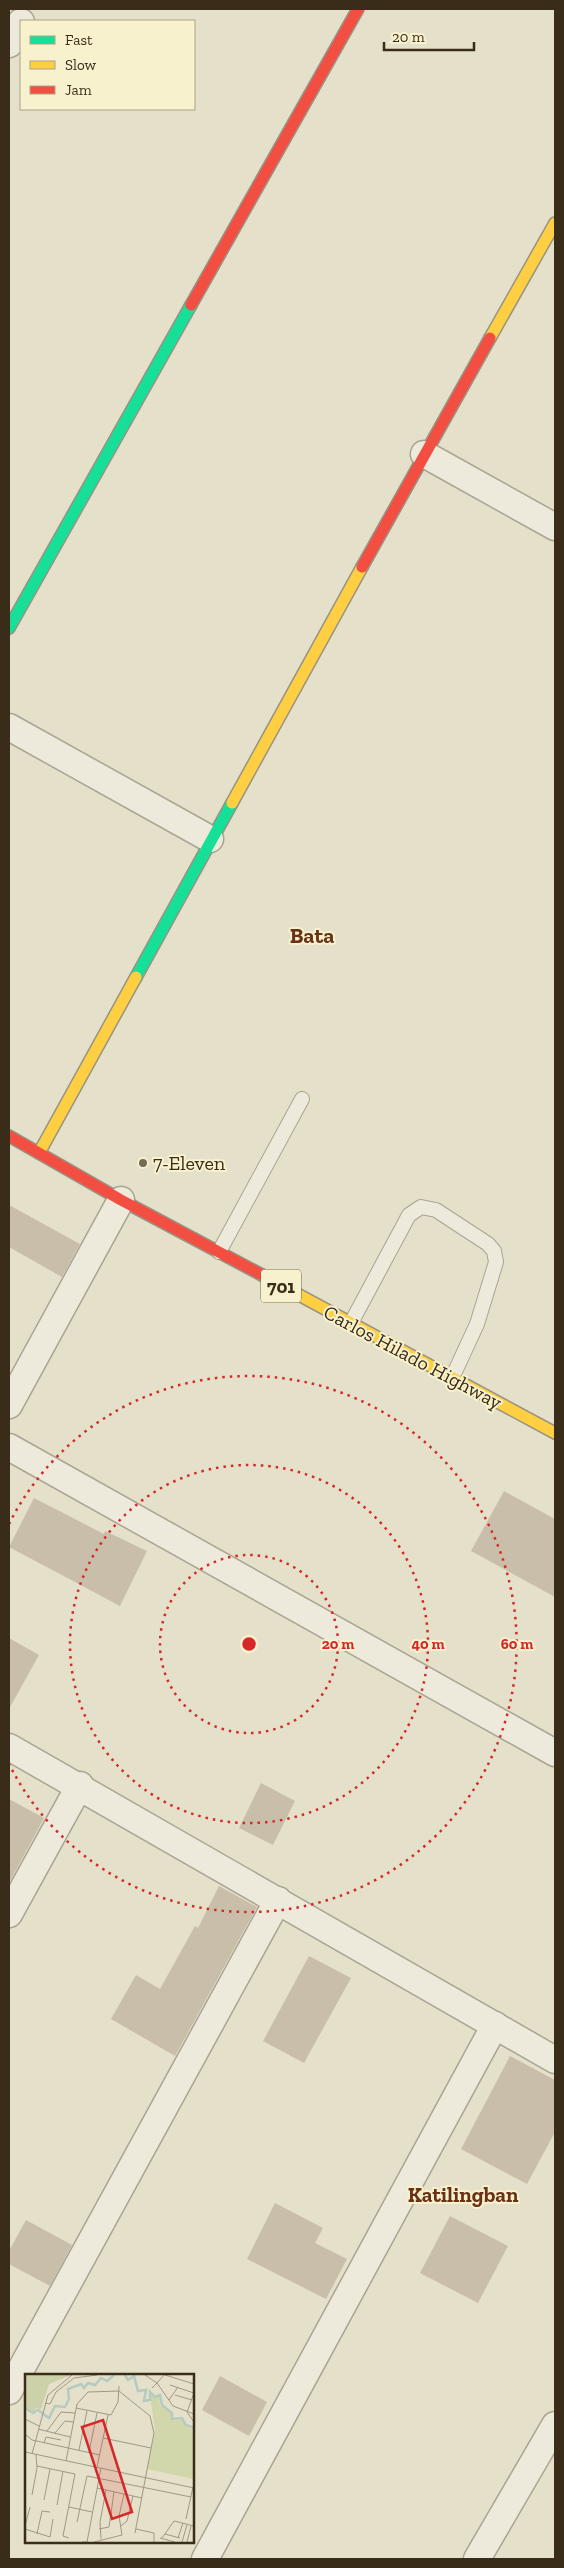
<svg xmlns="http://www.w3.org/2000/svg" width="564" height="2568" font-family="'Zilla Slab',serif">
  <rect width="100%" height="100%" fill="#e5e0c9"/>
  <g fill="#c9beaa">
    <path d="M9 1205 80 1244 62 1277 9 1247Z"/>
    <path d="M504 1491 555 1519V1597L471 1551Z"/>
    <path d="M34 1498 104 1534 105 1531 147 1551 120 1606 9 1547Z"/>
    <path d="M9 1638 39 1655 9 1709Z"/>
    <path d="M261 1783 295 1801 273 1845 239 1828Z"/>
    <path d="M9 1799 44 1818 9 1883Z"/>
    <path d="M219 1886 257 1907 175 2056 111 2019 136 1975 160 1989 195 1926 198 1928Z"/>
    <path d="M309 1956 351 1978 304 2063 263 2041Z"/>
    <path d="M510 2056 555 2080V2132L527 2184 461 2149Z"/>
    <path d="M275 2203 323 2228 315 2243 347 2259 326 2299 247 2259Z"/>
    <path d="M450 2216 508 2246 478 2303 420 2273Z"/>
    <path d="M26 2220 72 2245 50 2286 9 2264V2251Z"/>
    <path d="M220 2376 267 2402 249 2436 202 2410Z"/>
  </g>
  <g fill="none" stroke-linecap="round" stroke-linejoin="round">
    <defs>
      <g id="lane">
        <path d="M219 1252 302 1099"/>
        <path d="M351 1323 409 1215 421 1207 436 1210 488 1244 494 1251 496 1262 477 1324 452 1378"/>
      </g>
      <g id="street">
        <path d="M9 44 21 22"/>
        <path d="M424 454 555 527"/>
        <path d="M9 727 210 839"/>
        <path d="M9 1405 121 1200"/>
        <path d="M9 1447 555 1753"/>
        <path d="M9 1747 555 2060"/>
        <path d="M9 1914 80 1785"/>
        <path d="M9 2391 278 1900"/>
        <path d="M205 2559 495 2025"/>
        <path d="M477 2559 555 2425"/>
      </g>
      <g id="fast">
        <path d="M9 628 191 305"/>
        <path d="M136 977 232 803"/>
      </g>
      <g id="slow">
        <path d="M490 338 555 223"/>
        <path d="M232 803 362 567"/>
        <path d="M39 1153 136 977"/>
        <path d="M262 1275 555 1433"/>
      </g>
      <g id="jam">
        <path d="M191 305 358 9"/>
        <path d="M362 567 490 338"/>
        <path d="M9 1136 121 1200 262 1275"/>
      </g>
    </defs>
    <use href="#lane" stroke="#aaa493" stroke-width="16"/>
    <use href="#street" stroke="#aaa493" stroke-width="29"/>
    <use href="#fast" stroke="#999383" stroke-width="14"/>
    <use href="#slow" stroke="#999383" stroke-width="14"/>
    <use href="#jam" stroke="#999383" stroke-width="14"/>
    <use href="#lane" stroke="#ede9db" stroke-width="14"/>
    <use href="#street" stroke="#ede9db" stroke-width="26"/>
    <use href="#fast" stroke="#16e098" stroke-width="11"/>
    <use href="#slow" stroke="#ffcf43" stroke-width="11"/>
    <use href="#jam" stroke="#f24e42" stroke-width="11"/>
  </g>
  <g fill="none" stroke="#d62828" stroke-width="2.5" stroke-dasharray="2.5 5">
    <circle cx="249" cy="1644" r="89"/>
    <circle cx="249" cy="1644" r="179"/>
    <path d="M9 1524A268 268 0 1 1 9 1764"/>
  </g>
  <circle fill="#756c57" stroke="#f8f1cd" stroke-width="2" cx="143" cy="1163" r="5"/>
  <g text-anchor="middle" stroke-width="4" stroke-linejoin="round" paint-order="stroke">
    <rect fill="#f8f1cd" stroke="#726850" stroke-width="1" x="261" y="1269.5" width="40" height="33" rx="4"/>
    <g font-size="19" font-weight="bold" fill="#392d1a">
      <text x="281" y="1293">701</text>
    </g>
    <g font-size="20" fill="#392d1a" stroke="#f8f1cd" text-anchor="start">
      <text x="153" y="1170">7-Eleven</text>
    </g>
    <g font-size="20" fill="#392d1a" stroke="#f8f1cd">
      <text transform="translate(413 1357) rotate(28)" y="7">Carlos Hilado Highway</text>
    </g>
    <g font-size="21" font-weight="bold" fill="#693116" stroke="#f8f1cd">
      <text x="463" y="2202">Katilingban</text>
    </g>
    <g font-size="22" font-weight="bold" fill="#693116" stroke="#f8f1cd">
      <text x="312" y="943">Bata</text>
    </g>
  </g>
  <g transform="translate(25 2374)">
    <rect width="169" height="169" fill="#e5e0c9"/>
    <path d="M125 20 134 23 135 32 143 35 149 47 158 45 161 53 169 56V105L122 95 130 57Z" fill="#d1d7aa"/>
    <path d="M1 1H46L24 10 16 35 11 34 9 38 0 33Z" fill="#ccd1aa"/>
    <path fill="none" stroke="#b5cbc0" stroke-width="2.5" d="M100 1 103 6 109 2 113 17 121 16 119 27 125 26V18L130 23 135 21 137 31 147 39V45L157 44 161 51 169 54M0 34 8 39 13 36 24 44 30 32 40 33 44 25 43 15 56 10 59 14 63 9 70 11 76 4 82 7 89 1"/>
    <path fill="none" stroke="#a09883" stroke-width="1" d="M120 1 132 9 139 1M140 1 169 10M145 11 169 19M127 14 132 9 148 32 169 40M169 19 162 38 169 48M150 21 167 26M144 26 153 13M20 29 25 30 31 18 49 4 72 1M51 34 86 41 93 28 94 12M0 45 14 52M13 55 45 63M22 57 36 38 50 39M30 59 40 47 48 48M0 60 7 66 75 81M78 64 126 74M19 69 21 63 36 66M54 76 62 37M0 78 169 114M64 78 72 39M7 80 23 21 47 1M41 87 52 30 63 18 94 17 125 42 129 59 110 159M12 92 50 100 38 162 44 164M72 93 83 41M72 114 117 124M7 121 12 94 11 81M19 126 25 95M32 131 38 97M44 133 67 138M161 145 168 113M52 148 62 102 166 123M0 152 5 133M96 152 102 147 108 122M0 155 25 163 28 145M74 155 84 153 89 118M111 155 129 159V168M12 160 17 137 25 138M140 160 155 164M135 164 150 168M137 164 149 147 169 152M153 164 158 149M76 165 75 148 81 116M57 168H62L76 94M69 168 97 161 94 142 99 120M157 168 162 151M162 168 166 152"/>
    <path fill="#d62828" fill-opacity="0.15" stroke="#d62828" stroke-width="2.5" d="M78 46 107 138 87 145 57 53Z"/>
    <rect width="169" height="169" fill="none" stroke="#392d1a" stroke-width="2.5"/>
  </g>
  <circle cx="249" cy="1644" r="8" fill="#d62828" stroke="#f8f1cd" stroke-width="2.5"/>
  <g font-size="15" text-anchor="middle" font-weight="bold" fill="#d62828" stroke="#f8f1cd" stroke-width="4" stroke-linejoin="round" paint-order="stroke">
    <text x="338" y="1649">20 m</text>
    <text x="428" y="1649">40 m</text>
    <text x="517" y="1649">60 m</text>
  </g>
  <rect width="564" height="2568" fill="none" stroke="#392d1a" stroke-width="20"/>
  <rect x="20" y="20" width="175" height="90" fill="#f8f1cd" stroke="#aca385"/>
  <rect x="30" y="36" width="25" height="8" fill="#16e098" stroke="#aca385"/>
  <text x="65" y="45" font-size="15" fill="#392d1a">Fast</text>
  <rect x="30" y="61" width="25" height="8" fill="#ffcf43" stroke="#aca385"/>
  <text x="65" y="70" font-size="15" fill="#392d1a">Slow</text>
  <rect x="30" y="86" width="25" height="8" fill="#f24e42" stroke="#aca385"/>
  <text x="65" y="95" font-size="15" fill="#392d1a">Jam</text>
  <path d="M384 42v8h90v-8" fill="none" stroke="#392d1a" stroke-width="2.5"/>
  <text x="392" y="42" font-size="15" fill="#392d1a" stroke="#f8f1cd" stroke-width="4" paint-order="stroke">20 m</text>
</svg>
